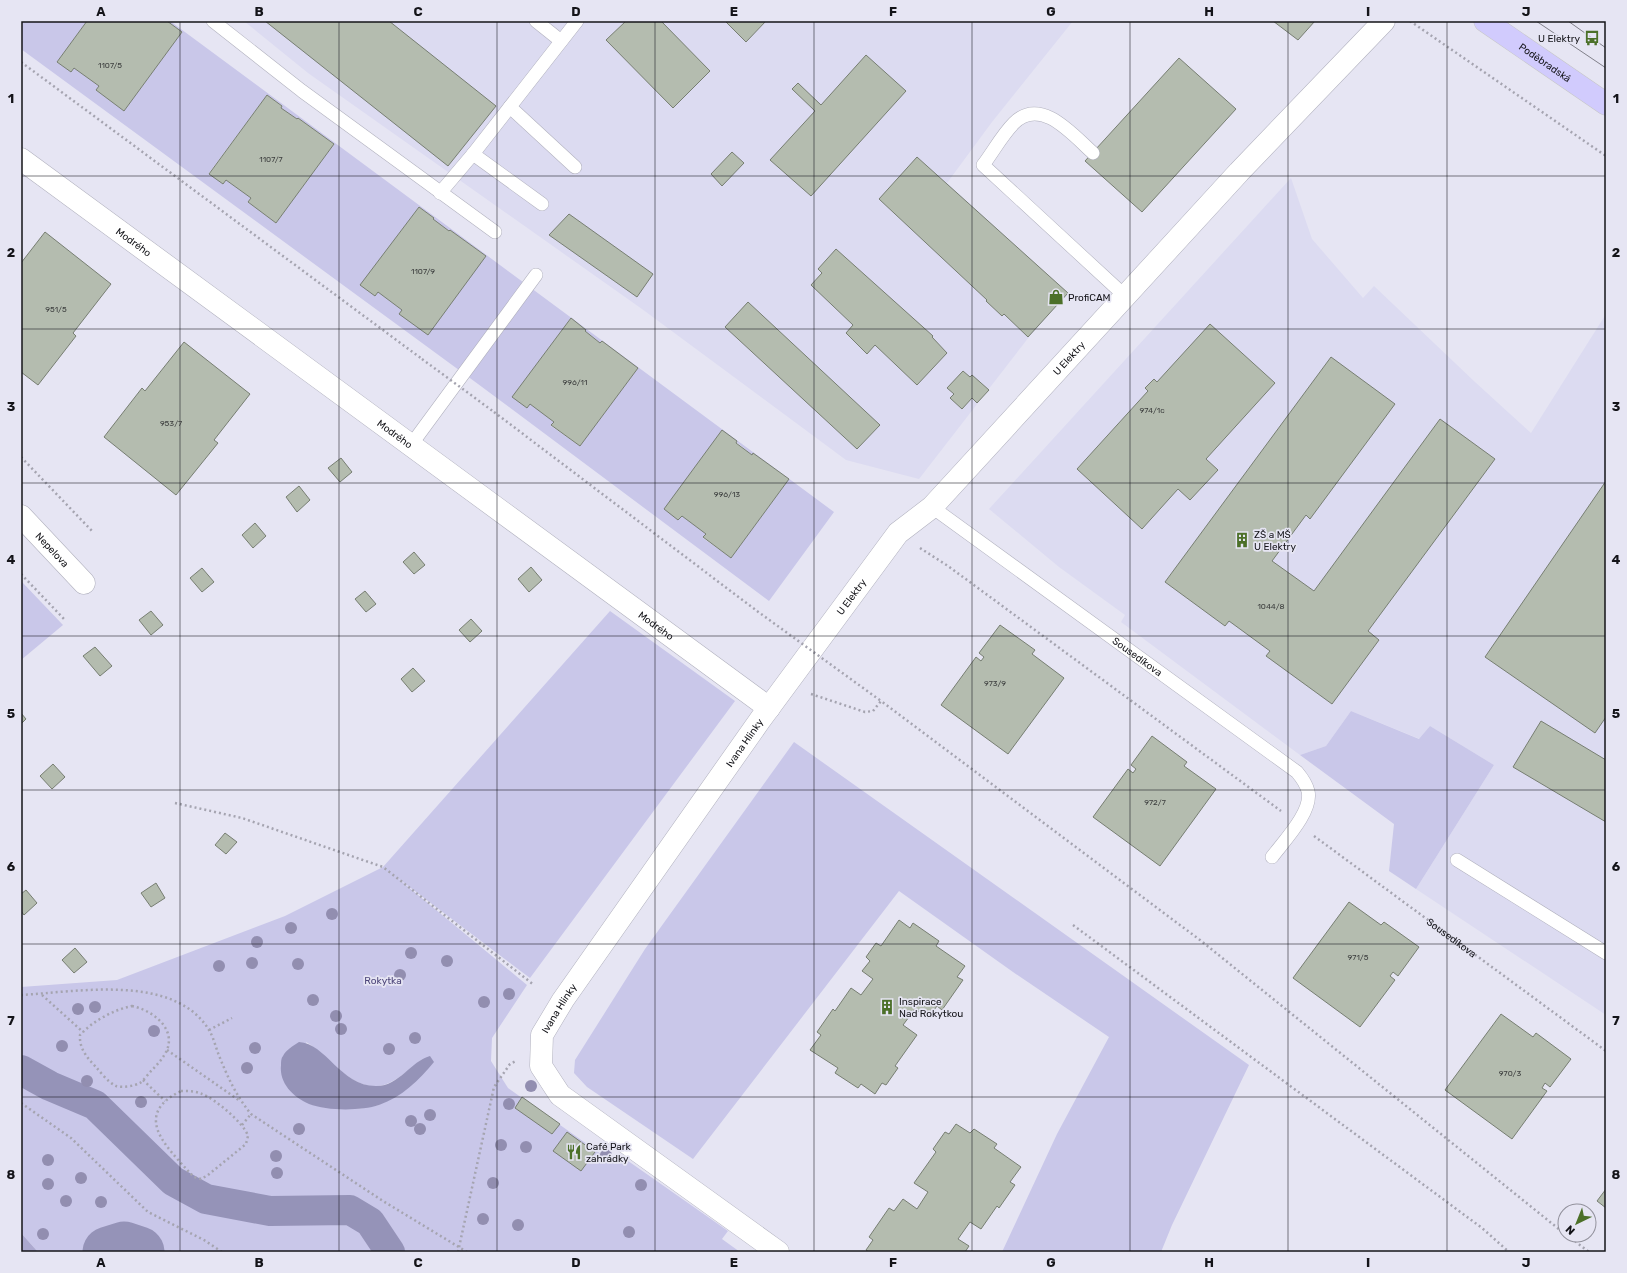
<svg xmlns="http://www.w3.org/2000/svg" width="1627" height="1273" font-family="Rubik,sans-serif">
  <rect width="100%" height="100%" fill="#e6e5f3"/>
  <g fill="#dcdbf1">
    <path d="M244 21H1073L992 122 947 183 1068 293 1029 337 919 479 846 460 642 309 308 73Z"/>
    <path d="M1291 178 1312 239 1363 298 1374 286 1475 382 1531 433 1606 314V1015L1416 889 1494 765 1430 726 1420 739 1351 711 1326 746 1300 755 1121 622 1125 615 1059 567 989 509Z"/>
  </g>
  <g fill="#c9c7e9" fill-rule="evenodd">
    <path d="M21 21H87L57 62 71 72 74 68 99 86 96 90 124 111 182 32 167 21H170L834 512 769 601 478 384 21 49ZM267 95 282 106 281 108 297 119 298 118 334 144 276 223 248 202 251 198 226 180 223 184 209 173ZM419 207 434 218 433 220 449 231 450 230 486 256 402 310 378 292 375 296 361 285ZM570 319 586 329 585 331 600 343 602 341 638 368 580 446 551 426 554 422 530 404 527 408 513 397ZM722 430 752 455 753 453 789 479 731 558 703 538 706 534 682 516 678 520Z"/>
    <path d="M21 581 63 625 21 660Z"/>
    <path d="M610 611 735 701 530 978 395 876 527 985 492 1038 491 1061 508 1088 615 1164 621 1156 728 1231 722 1239 740 1252H38L21 1233V987L117 980 285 916 383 867ZM306 1042C331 1057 356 1098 389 1083 402 1077 413 1066 424 1058L379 1105 358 1109 321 1107Z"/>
    <path d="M1351 711 1419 739 1430 726 1494 765 1416 889 1389 871 1394 824 1300 755 1326 746Z"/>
    <path d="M794 742 1249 1065 1172 1225 1161 1252H1002L1057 1134 1109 1037 1013 972 899 891 693 1159 587 1087 574 1073 575 1060 645 949Z"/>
  </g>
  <path fill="#aca9cf" d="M21 1233 38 1252H21Z"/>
  <path fill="#9593b8" d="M299 1042C326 1043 341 1087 377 1086 399 1086 411 1061 430 1056L434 1062C419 1080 402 1097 379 1105 361 1111 327 1111 309 1104 293 1097 279 1083 281 1065 281 1062 281 1058 283 1056 286 1050 293 1046 299 1042Z"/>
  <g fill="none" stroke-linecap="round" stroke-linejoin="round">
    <path stroke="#9593b8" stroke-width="30" d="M21 1070 50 1086 95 1105 173 1181 206 1199 270 1211 350 1210 370 1222 390 1252"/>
    <path stroke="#9593b8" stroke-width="51" d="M108 1252 124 1247 139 1252"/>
  </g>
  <g fill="#b4bcaf" stroke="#777e72">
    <path d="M87 21H167L182 32 124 111 96 90 99 86 74 68 71 72 57 62Z"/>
    <path d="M265 21H389L496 106 448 166Z"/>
    <path d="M626 21H661L710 71 673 108 606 40Z"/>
    <path d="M725 21H766L746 42Z"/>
    <path d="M1273 21H1315L1298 40Z"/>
    <path d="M866 55 906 91 811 196 770 160 815 111 792 89 798 83 821 105Z"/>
    <path d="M1179 58 1236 109 1142 212 1085 161Z"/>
    <path d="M267 95 282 106 281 108 297 119 298 118 334 144 276 223 248 202 251 198 226 180 223 184 209 174Z"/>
    <path d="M732 152 744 163 722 186 711 174Z"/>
    <path d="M917 157 1068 293 1028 337 1004 314 1002 316 986 301 987 300 879 199Z"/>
    <path d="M419 207 434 218 433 219 449 231 450 230 486 256 428 335 399 314 402 310 378 292 375 296 360 285Z"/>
    <path d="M569 214 653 274 637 297 549 235Z"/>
    <path d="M45 232 111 284 73 333 76 336 38 385 21 372V263Z"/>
    <path d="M836 249 933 336 932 337 947 353 917 385 875 345 867 354 846 333 853 325 811 285 822 273 818 269Z"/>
    <path d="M748 302 880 425 857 449 725 327Z"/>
    <path d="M571 318 586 330 585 331 600 343 602 341 638 368 580 446 551 425 554 422 530 404 527 408 512 397Z"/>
    <path d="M1210 324 1275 383 1206 459 1218 470 1190 500 1178 489 1142 529 1077 469 1148 391 1145 388 1154 379 1157 382Z"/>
    <path d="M184 342 250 394 214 440 218 443 176 495 104 437 142 388 145 391Z"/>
    <path d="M1331 357 1395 404 1310 519 1306 515 1272 561 1314 591 1440 419 1495 459 1368 631 1379 640 1332 704 1266 656 1270 651 1229 621 1225 626 1165 582Z"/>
    <path d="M963 371 970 377 972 375 989 390 977 403 972 398 962 409 950 398 954 394 947 388Z"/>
    <path d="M722 430 737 441 736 443 752 455 753 453 789 479 731 558 703 537 706 534 682 516 678 520 664 509Z"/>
    <path d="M341 458 352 472 340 482 328 468Z"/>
    <path d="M1606 481V717L1595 733 1485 657Z"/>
    <path d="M299 486 310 500 297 512 286 497Z"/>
    <path d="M255 523 266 536 253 548 242 535Z"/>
    <path d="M414 552 425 565 414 574 403 562Z"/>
    <path d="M531 567 542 580 529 592 518 579Z"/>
    <path d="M202 568 214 582 202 592 190 578Z"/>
    <path d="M365 591 376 604 366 612 355 599Z"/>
    <path d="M151 611 163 625 151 635 139 620Z"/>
    <path d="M471 619 482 631 470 642 459 630Z"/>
    <path d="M1000 625 1035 650 1032 654 1064 678 1008 754 941 705 976 657 981 661 984 657 979 653Z"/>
    <path d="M95 647 112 666 100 676 83 656Z"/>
    <path d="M413 668 425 681 412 692 401 679Z"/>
    <path d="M21 713 26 719 21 724Z"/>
    <path d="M1541 721 1606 760V822L1513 767Z"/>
    <path d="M1152 736 1187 762 1184 766 1216 789 1160 866 1093 817 1128 769 1133 773 1136 769 1131 765Z"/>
    <path d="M53 764 65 777 52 789 40 776Z"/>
    <path d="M225 833 237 842 226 854 215 845Z"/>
    <path d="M156 883 165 898 151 907 141 893Z"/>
    <path d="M26 890 37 903 24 915 21 911V894Z"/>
    <path d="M1349 902 1381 925 1384 922 1419 947 1398 976 1393 972 1390 976 1395 980 1360 1027 1293 978Z"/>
    <path d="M899 920 910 928 913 923 939 941 936 946 965 966 957 977 963 980 942 1010 937 1006 928 1018 915 1009 903 1025 917 1035 895 1066 898 1068 886 1085 882 1083 875 1094 861 1084 858 1088 835 1073 838 1068 810 1050 821 1035 817 1032 833 1009 835 1011 851 988 861 995 873 979 862 971 870 961 866 957 876 943 881 946Z"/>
    <path d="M75 948 87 962 74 973 62 960Z"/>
    <path d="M1501 1014 1533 1037 1536 1033 1571 1059 1550 1087 1545 1083 1542 1088 1547 1091 1512 1139 1445 1090Z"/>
    <path d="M522 1097 560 1124 552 1134 515 1108Z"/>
    <path d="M956 1124 970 1133 974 1129 997 1144 994 1148 1021 1167 1010 1182 1015 1185 999 1208 997 1206 981 1229 970 1222 958 1239 969 1246 965 1252H869L866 1250 873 1240 869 1237 889 1208 894 1211 903 1199 917 1209 928 1192 914 1183 936 1152 933 1149 945 1132 949 1134Z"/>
    <path d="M567 1132 595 1152 581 1171 553 1151Z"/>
    <path d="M1606 1189V1208L1597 1201Z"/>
  </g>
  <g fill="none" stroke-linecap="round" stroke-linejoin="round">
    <defs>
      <g id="lane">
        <path d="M213 21 302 91 495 232"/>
        <path d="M536 21 561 41"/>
        <path d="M510 107 575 167"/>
        <path d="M1093 153C1073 135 1041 96 1014 123 1002 135 993 152 983 165L1125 296"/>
        <path d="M440 193 473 154"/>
        <path d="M542 204 473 154 577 21"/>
        <path d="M411 445 536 275"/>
        <path id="s2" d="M932 507 1297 772C1302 778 1306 783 1308 791 1313 811 1284 841 1272 857"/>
        <path d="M1457 860 1606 953"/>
      </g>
      <g id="street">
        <path id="s3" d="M21 159 769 708"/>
        <path id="s4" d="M21 516 84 583"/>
        <path id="s5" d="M778 1252 560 1095 541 1066 542 1035 563 1000 760 720 898 533 932 507 1239 172 1384 21"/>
      </g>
      <g id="primary">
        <path id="s6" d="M1485 21 1606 104"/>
      </g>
    </defs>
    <use href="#lane" stroke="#b1b1be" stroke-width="14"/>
    <use href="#street" stroke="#b1b1be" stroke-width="23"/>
    <use href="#primary" stroke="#c7c7c8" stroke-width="23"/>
    <g stroke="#a5a4b0" stroke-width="2.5" stroke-dasharray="2 3" stroke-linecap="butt">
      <path d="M1410 21 1606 156"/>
      <path d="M21 62 422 359"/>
      <path d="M494 412 757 611"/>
      <path d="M21 457 93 532"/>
      <path d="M920 548 948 566 1281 811"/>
      <path d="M21 574 65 620"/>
      <path d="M811 694 865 712 873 711 881 701 1200 940 1565 1234"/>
      <path d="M175 803 242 818 383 867 534 985"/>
      <path id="s1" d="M1314 836 1606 1051"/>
      <path d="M1073 925 1482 1228 1509 1252"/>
      <path d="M21 995C77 992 174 973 209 1030 214 1038 216 1049 220 1058 228 1078 237 1097 251 1114L383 1201 467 1252"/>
      <path d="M42 995 83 1032"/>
      <path d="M132 1006C151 1010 176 1027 167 1050 164 1057 158 1064 152 1070 148 1074 144 1080 140 1083 134 1086 122 1088 116 1086 108 1082 101 1073 96 1067 87 1058 79 1048 80 1035 93 1021 113 1010 132 1006Z"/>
      <path d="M209 1030 232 1018"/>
      <path d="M167 1050 240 1101"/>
      <path d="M143 1080 165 1101"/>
      <path d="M181 1091C188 1091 196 1091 202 1094 214 1098 245 1124 248 1136L246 1144 208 1175 201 1179 194 1177 189 1172C166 1146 132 1115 181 1091Z"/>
      <path d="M21 1103 71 1138 148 1212 204 1240 222 1252"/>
      <path d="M242 1125 251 1114"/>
      <path d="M1567 1235 1589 1252"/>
      <path d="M458 1252 494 1087 510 1064 516 1061"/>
    </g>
    <use href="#lane" stroke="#fff" stroke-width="13"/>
    <use href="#street" stroke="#fff" stroke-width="22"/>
    <use href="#primary" stroke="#d1cbfd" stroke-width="22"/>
    <g stroke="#81808a" stroke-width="1">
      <path d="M1536 21 1606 68"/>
      <path d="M1568 21 1606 48"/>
    </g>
    <g stroke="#a5a4b0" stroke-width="2.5" stroke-dasharray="2 3" stroke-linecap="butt">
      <path d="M422 359 494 412"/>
      <path d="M757 611 881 701"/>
    </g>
  </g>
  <g fill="#928eb0">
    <circle cx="332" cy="914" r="6"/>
    <circle cx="291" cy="928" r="6"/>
    <circle cx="257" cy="942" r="6"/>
    <circle cx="411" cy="953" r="6"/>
    <circle cx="447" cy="961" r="6"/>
    <circle cx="252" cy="963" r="6"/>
    <circle cx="298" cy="964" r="6"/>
    <circle cx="219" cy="966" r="6"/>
    <circle cx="400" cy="975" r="6"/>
    <circle cx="509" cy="994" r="6"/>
    <circle cx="313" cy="1000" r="6"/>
    <circle cx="484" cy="1002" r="6"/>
    <circle cx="95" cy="1007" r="6"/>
    <circle cx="78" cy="1009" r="6"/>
    <circle cx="336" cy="1016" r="6"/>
    <circle cx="341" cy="1029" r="6"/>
    <circle cx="154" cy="1031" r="6"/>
    <circle cx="415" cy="1038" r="6"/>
    <circle cx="62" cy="1046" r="6"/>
    <circle cx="255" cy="1048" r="6"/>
    <circle cx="389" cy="1049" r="6"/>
    <circle cx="247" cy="1068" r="6"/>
    <circle cx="87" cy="1081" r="6"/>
    <circle cx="531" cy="1086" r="6"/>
    <circle cx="141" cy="1102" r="6"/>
    <circle cx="509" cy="1104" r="6"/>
    <circle cx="430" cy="1115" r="6"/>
    <circle cx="411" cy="1121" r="6"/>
    <circle cx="299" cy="1129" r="6"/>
    <circle cx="420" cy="1129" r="6"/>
    <circle cx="501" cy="1145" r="6"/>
    <circle cx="526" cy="1147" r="6"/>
    <circle cx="606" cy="1155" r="6"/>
    <circle cx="276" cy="1156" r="6"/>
    <circle cx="48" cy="1160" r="6"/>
    <circle cx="277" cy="1173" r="6"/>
    <circle cx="81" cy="1178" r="6"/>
    <circle cx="493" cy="1183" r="6"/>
    <circle cx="48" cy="1184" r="6"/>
    <circle cx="641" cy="1185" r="6"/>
    <circle cx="66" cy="1201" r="6"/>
    <circle cx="101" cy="1202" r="6"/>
    <circle cx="483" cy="1219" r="6"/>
    <circle cx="518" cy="1225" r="6"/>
    <circle cx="629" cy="1232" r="6"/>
    <circle cx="43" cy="1234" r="6"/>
  </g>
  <path fill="none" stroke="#141419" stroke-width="1" stroke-opacity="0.55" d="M180 21V1252M339 21V1252M497 21V1252M655 21V1252M814 21V1252M972 21V1252M1130 21V1252M1288 21V1252M1447 21V1252M21 176H1606M21 329H1606M21 483H1606M21 636H1606M21 790H1606M21 944H1606M21 1097H1606"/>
  <defs>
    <symbol id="bus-bare" viewBox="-9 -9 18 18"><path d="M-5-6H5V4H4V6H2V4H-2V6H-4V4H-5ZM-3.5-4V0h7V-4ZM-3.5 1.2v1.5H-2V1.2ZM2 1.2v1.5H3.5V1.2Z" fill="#4c7029" stroke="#e6e5f3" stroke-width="2.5" paint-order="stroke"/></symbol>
    <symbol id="shop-bare" viewBox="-9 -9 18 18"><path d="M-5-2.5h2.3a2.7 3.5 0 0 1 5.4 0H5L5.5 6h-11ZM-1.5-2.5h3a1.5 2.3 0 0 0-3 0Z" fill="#4c7029" stroke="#e6e5f3" stroke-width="2.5" paint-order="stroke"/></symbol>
    <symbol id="building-bare" viewBox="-9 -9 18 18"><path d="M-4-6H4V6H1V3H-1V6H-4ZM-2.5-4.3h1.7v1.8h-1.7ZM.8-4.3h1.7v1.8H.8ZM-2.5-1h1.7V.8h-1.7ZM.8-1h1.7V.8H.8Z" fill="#4c7029" stroke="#e6e5f3" stroke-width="2.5" paint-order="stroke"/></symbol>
    <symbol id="restaurant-bare" viewBox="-9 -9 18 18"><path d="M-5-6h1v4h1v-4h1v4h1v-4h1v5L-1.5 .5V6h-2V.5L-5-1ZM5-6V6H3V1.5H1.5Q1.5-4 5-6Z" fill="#4c7029" stroke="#e6e5f3" stroke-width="2.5" paint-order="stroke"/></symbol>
  </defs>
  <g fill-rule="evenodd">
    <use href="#bus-bare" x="1581" y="27" width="22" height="22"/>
    <use href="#shop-bare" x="1045" y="286" width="22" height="22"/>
    <use href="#building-bare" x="1231" y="529" width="22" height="22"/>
    <use href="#building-bare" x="876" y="996" width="22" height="22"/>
    <use href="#restaurant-bare" x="563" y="1141" width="22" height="22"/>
  </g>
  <g text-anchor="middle" stroke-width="3.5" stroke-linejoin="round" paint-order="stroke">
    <g font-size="8" fill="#3c3e3e">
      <text x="110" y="68">1107/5</text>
      <text x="271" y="162">1107/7</text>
      <text x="423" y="274">1107/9</text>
      <text x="56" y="312">951/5</text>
      <text x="575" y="385">996/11</text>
      <text x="1152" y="413">974/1c</text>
      <text x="171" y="426">953/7</text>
      <text x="727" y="497">996/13</text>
      <text x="1271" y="609">1044/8</text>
      <text x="995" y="686">973/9</text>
      <text x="1155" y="805">972/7</text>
      <text x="1358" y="960">971/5</text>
      <text x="1510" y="1076">970/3</text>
    </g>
    <g font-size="10" fill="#141419" stroke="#e6e5f3" text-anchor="start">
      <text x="1580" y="42" text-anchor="end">U Elektry</text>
      <text x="1068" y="301">ProfiCAM</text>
      <text x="1254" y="538">ZŠ a MŠ<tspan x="1254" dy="12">U Elektry</tspan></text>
      <text x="899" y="1005">Inspirace<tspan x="899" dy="12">Nad Rokytkou</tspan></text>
      <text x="586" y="1150">Café Park<tspan x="586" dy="12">zahrádky</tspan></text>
    </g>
    <g font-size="10" fill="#141419" stroke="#e6e5f3">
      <text dy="4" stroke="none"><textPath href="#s6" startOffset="73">Poděbradská</textPath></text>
      <text dy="4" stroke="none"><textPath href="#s3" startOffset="140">Modrého</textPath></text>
      <text dy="4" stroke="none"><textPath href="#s5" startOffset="1195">U Elektry</textPath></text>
      <text dy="4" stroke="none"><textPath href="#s3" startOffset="464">Modrého</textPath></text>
      <text dy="4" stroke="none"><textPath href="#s4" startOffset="46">Nepelova</textPath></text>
      <text dy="4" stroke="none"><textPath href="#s5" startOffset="871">U Elektry</textPath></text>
      <text dy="4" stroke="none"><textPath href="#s3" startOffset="788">Modrého</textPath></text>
      <text dy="4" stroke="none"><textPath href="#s2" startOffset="254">Sousedíkova</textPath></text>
      <text dy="4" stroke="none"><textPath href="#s5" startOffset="690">Ivana Hlinky</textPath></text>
      <text dy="4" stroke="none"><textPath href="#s1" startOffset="171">Sousedíkova</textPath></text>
      <text dy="4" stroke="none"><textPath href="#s5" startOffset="366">Ivana Hlinky</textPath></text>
    </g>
    <g font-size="10" fill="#4d467a" stroke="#e6e5f3">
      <text x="383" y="984">Rokytka</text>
    </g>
  </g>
  <rect width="1627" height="1273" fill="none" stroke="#e6e5f3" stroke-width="44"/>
  <g transform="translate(1577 1223) rotate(223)"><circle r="19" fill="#e6e5f3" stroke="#92919c"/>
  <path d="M0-3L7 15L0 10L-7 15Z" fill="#4c7029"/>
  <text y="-6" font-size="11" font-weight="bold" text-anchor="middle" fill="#141419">N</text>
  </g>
  <rect x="22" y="22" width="1583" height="1229" fill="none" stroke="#141419" stroke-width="1.5"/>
  <g font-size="13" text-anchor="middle" font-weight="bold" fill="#141419">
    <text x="101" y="16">A</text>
    <text x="259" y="16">B</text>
    <text x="418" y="16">C</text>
    <text x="576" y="16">D</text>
    <text x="734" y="16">E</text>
    <text x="893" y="16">F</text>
    <text x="1051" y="16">G</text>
    <text x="1209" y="16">H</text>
    <text x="1368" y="16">I</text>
    <text x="1526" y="16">J</text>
    <text x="11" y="103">1</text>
    <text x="1616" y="103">1</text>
    <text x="11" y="257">2</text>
    <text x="1616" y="257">2</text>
    <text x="11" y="411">3</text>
    <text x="1616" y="411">3</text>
    <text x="11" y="564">4</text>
    <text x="1616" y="564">4</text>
    <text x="11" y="718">5</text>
    <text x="1616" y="718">5</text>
    <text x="11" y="871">6</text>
    <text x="1616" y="871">6</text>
    <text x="11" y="1025">7</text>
    <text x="1616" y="1025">7</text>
    <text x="11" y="1179">8</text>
    <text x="1616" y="1179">8</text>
    <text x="101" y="1267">A</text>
    <text x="259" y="1267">B</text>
    <text x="418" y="1267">C</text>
    <text x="576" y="1267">D</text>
    <text x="734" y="1267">E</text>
    <text x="893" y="1267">F</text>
    <text x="1051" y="1267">G</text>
    <text x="1209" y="1267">H</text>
    <text x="1368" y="1267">I</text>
    <text x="1526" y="1267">J</text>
  </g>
</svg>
